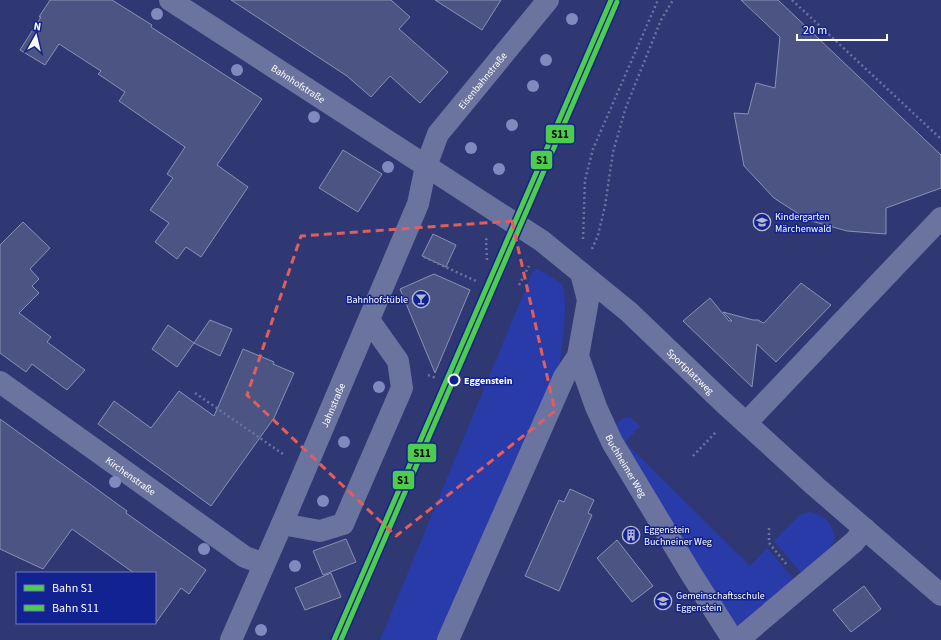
<svg xmlns="http://www.w3.org/2000/svg" width="941" height="640" font-family="'Source Sans 3',sans-serif">
  <rect width="100%" height="100%" fill="#2f3873"/>
  <g fill="#293ba9">
    <path d="M536 268C542 272 558 280 562 285 569 297 562 348 560 363L438 640H380L532 273Z"/>
    <path d="M623 418H631L640 426 625 442 750 566 767 548 794 579 738 626 732 622 615 430 617 423Z"/>
    <path d="M810 512C827 516 830 522 835 538L830 548 801 573 774 541 800 515Z"/>
  </g>
  <g fill="#4c5483" stroke="#8b91b4">
    <path d="M50 0H112L152 25 151 27 262 99 217 165 248 187 201 257 186 247 177 259 155 242 169 223 150 210 173 178 167 174 185 147 119 101 125 92 98 74 101 71 59 44 45 65 20 50 41 17H39Z"/>
    <path d="M231 0H391L410 17 399 29 448 72 420 103 390 76 371 97 347 76Z"/>
    <path d="M435 0H501L482 30Z"/>
    <path d="M741 0H778L941 155V188L886 208V234L847 231 808 220 774 198 744 166 734 113 748 114 756 83 775 88 780 37Z"/>
    <path d="M343 150 382 174 358 212 319 188Z"/>
    <path d="M23 222 50 248 30 269 39 279 32 286 39 293 19 313 51 337 47 342 85 370 67 390 32 364 26 372 0 353V245Z"/>
    <path d="M433 234 456 245 446 267 422 256Z"/>
    <path d="M434 274 470 290 435 373 400 289Z"/>
    <path d="M801 283 831 305 776 362 757 344 752 387 683 321 710 298 729 321H732L723 312 753 320H759V321L764 323Z"/>
    <path d="M210 320 232 329 220 356 194 343Z"/>
    <path d="M168 325 194 343 177 367 152 349Z"/>
    <path d="M243 349 274 362 273 364 294 373 274 418 211 506 98 424 114 401 151 428 179 391 214 416Z"/>
    <path d="M0 419 127 511 126 513 206 570 189 594 181 588 155 624V573H134L72 529 43 569 0 549Z"/>
    <path d="M570 489 594 500 588 513 592 515 559 591 525 576 559 500 564 502Z"/>
    <path d="M346 539 356 562 323 575 313 551Z"/>
    <path d="M617 540 653 586 632 602 597 558Z"/>
    <path d="M331 573 341 597 305 610 295 588Z"/>
    <path d="M864 586 881 609 851 632 833 610Z"/>
  </g>
  <g fill="none" stroke-linecap="round" stroke-linejoin="round">
    <g stroke="#6b749e" stroke-width="2.5" stroke-dasharray="2 3" stroke-linecap="butt">
      <path d="M792 0 941 139"/>
      <path d="M583 239 585 180 593 149 658 0"/>
      <path d="M592 249 598 235 605 206 613 152 626 107 661 20 673 0"/>
      <path d="M424 257 478 282"/>
      <path d="M487 260 486 240 488 236"/>
      <path d="M519 285 529 266"/>
      <path d="M428 375 436 378"/>
      <path d="M195 393 283 454"/>
      <path d="M693 456 716 432"/>
      <path d="M769 528V543L787 565"/>
    </g>
    <g stroke="#6b749e" stroke-width="22">
      <path id="s1" d="M170 0 542 241 629 312 724 403 815 486 941 595"/>
      <path id="s2" d="M581 273 588 300 578 356 596 407 612 442 690 572 733 640"/>
      <path id="s3" d="M0 382 245 557 264 564"/>
      <path d="M746 423 941 218"/>
      <path d="M282 524 320 531 343 524 402 388 398 361 369 320"/>
      <path id="s4" d="M231 640 282 524 418 204 426 166 438 134 548 0"/>
      <path d="M448 640 564 377 578 356"/>
      <path d="M738 640 854 542 865 529"/>
    </g>
    <defs>
      <path id="rail-1" d="M334 640 611 0"/>
      <path id="rail-2" d="M341 640 617 2"/>
    </defs>
    <use href="#rail-1" stroke="#122290" stroke-width="8"/>
    <use href="#rail-2" stroke="#122290" stroke-width="8"/>
    <use href="#rail-1" stroke="#4dcc4d" stroke-width="5"/>
    <use href="#rail-2" stroke="#4dcc4d" stroke-width="5"/>
  </g>
  <g fill="#8189bf">
    <circle cx="157" cy="14" r="6"/>
    <circle cx="572" cy="19" r="6"/>
    <circle cx="546" cy="60" r="6"/>
    <circle cx="237" cy="70" r="6"/>
    <circle cx="533" cy="86" r="6"/>
    <circle cx="314" cy="117" r="6"/>
    <circle cx="512" cy="125" r="6"/>
    <circle cx="471" cy="148" r="6"/>
    <circle cx="388" cy="167" r="6"/>
    <circle cx="499" cy="169" r="6"/>
    <circle cx="379" cy="387" r="6"/>
    <circle cx="344" cy="442" r="6"/>
    <circle cx="115" cy="482" r="6"/>
    <circle cx="323" cy="501" r="6"/>
    <circle cx="204" cy="549" r="6"/>
    <circle cx="295" cy="566" r="6"/>
    <circle cx="261" cy="630" r="6"/>
  </g>
  <path fill="none" stroke="#e05e5e" stroke-width="3" stroke-dasharray="8 5" stroke-linejoin="round" d="M512 221 555 411 396 536 247 395 301 236Z"/>
  <defs>
    <symbol id="school-ring" viewBox="-11 -11 22 22"><circle r="9.5" fill="#122290" stroke="#b6b9ce" stroke-width="1.5"/><path d="M0-5L7-2L0 1L-7-2ZM-4 1L0 2.5L4 1V4Q0 6-4 4Z" fill="#b6b9ce"/></symbol>
    <symbol id="bar-ring" viewBox="-11 -11 22 22"><circle r="9.5" fill="#122290" stroke="#b6b9ce" stroke-width="1.5"/><path d="M-6-5H6L.8 .8V4.5H3.5V6h-7V4.5H-.8V.8Z" fill="#b6b9ce"/></symbol>
    <symbol id="building-ring" viewBox="-11 -11 22 22"><circle r="9.5" fill="#122290" stroke="#b6b9ce" stroke-width="1.5"/><path d="M-4-6H4V6H1V3H-1V6H-4ZM-2.5-4.3h1.7v1.8h-1.7ZM.8-4.3h1.7v1.8H.8ZM-2.5-1h1.7V.8h-1.7ZM.8-1h1.7V.8H.8Z" fill="#b6b9ce"/></symbol>
  </defs>
  <g fill-rule="evenodd">
    <use href="#school-ring" x="752" y="212" width="20" height="20"/>
    <use href="#bar-ring" x="411" y="289" width="20" height="20"/>
    <use href="#building-ring" x="621" y="525" width="20" height="20"/>
    <use href="#school-ring" x="653" y="591" width="20" height="20"/>
  </g>
  <circle fill="#122290" stroke="#fff" stroke-width="2" cx="454" cy="380" r="5.5"/>
  <g text-anchor="middle" stroke-width="3" stroke-linejoin="round" paint-order="stroke">
    <g font-size="10" fill="#fff" stroke="#122290">
      <text dy="4" stroke="none"><textPath href="#s4" startOffset="617">Eisenbahnstraße</textPath></text>
      <text dy="4" stroke="none"><textPath href="#s1" startOffset="153">Bahnhofstraße</textPath></text>
      <text dy="4" stroke="none"><textPath href="#s1" startOffset="641">Sportplatzweg</textPath></text>
      <text dy="4" stroke="none"><textPath href="#s4" startOffset="256">Jahnstraße</textPath></text>
      <text dy="4" stroke="none"><textPath href="#s2" startOffset="205">Buchheimer Weg</textPath></text>
      <text dy="4" stroke="none"><textPath href="#s3" startOffset="161">Kirchenstraße</textPath></text>
    </g>
    <g font-size="10" fill="#fff" stroke="#122290" text-anchor="start">
      <text x="775" y="220">Kindergarten<tspan x="775" dy="12">Märchenwald</tspan></text>
      <text x="408" y="303" text-anchor="end">Bahnhofstüble</text>
      <text x="644" y="533">Eggenstein<tspan x="644" dy="12">Buchneiner Weg</tspan></text>
      <text x="676" y="599">Gemeinschaftsschule<tspan x="676" dy="12">Eggenstein</tspan></text>
    </g>
    <g font-size="10" font-weight="bold" fill="#fff" stroke="#122290" text-anchor="start">
      <text x="464" y="384">Eggenstein</text>
    </g>
  </g>
  <g stroke="#122290" stroke-width="1.5">
    <rect x="545" y="124" width="30" height="20" rx="4" fill="#4dcc4d"/>
    <rect x="530" y="150" width="23" height="20" rx="4" fill="#4dcc4d"/>
    <rect x="407" y="443" width="30" height="20" rx="4" fill="#4dcc4d"/>
    <rect x="392" y="470" width="23" height="20" rx="4" fill="#4dcc4d"/>
  </g>
  <g font-size="11" text-anchor="middle" font-weight="bold" fill="#111">
    <text x="560" y="138">S11</text>
    <text x="542" y="164">S1</text>
    <text x="422" y="457">S11</text>
    <text x="403" y="484">S1</text>
  </g>
  <rect x="16" y="572" width="140" height="52" fill="#122290" stroke="#717abc"/>
  <rect x="24" y="585" width="20" height="6" fill="#4dcc4d" stroke="#717abc"/>
  <text x="52" y="592" font-size="12" fill="#ffffff">Bahn S1</text>
  <rect x="24" y="605" width="20" height="6" fill="#4dcc4d" stroke="#717abc"/>
  <text x="52" y="612" font-size="12" fill="#ffffff">Bahn S11</text>
  <g transform="translate(36 36) rotate(8)" stroke="#122290" stroke-width="3" paint-order="stroke">
  <path d="M0-3L7 15L0 10L-7 15Z" fill="#ffffff"/>
  <text y="-6" font-size="11" font-weight="bold" text-anchor="middle" fill="#ffffff">N</text>
  </g>
  <path d="M797 34v6h90v-6" fill="none" stroke="#ffffff" stroke-width="2"/>
  <text x="803" y="34" font-size="12" fill="#ffffff" stroke="#122290" stroke-width="3" paint-order="stroke">20 m</text>
</svg>
